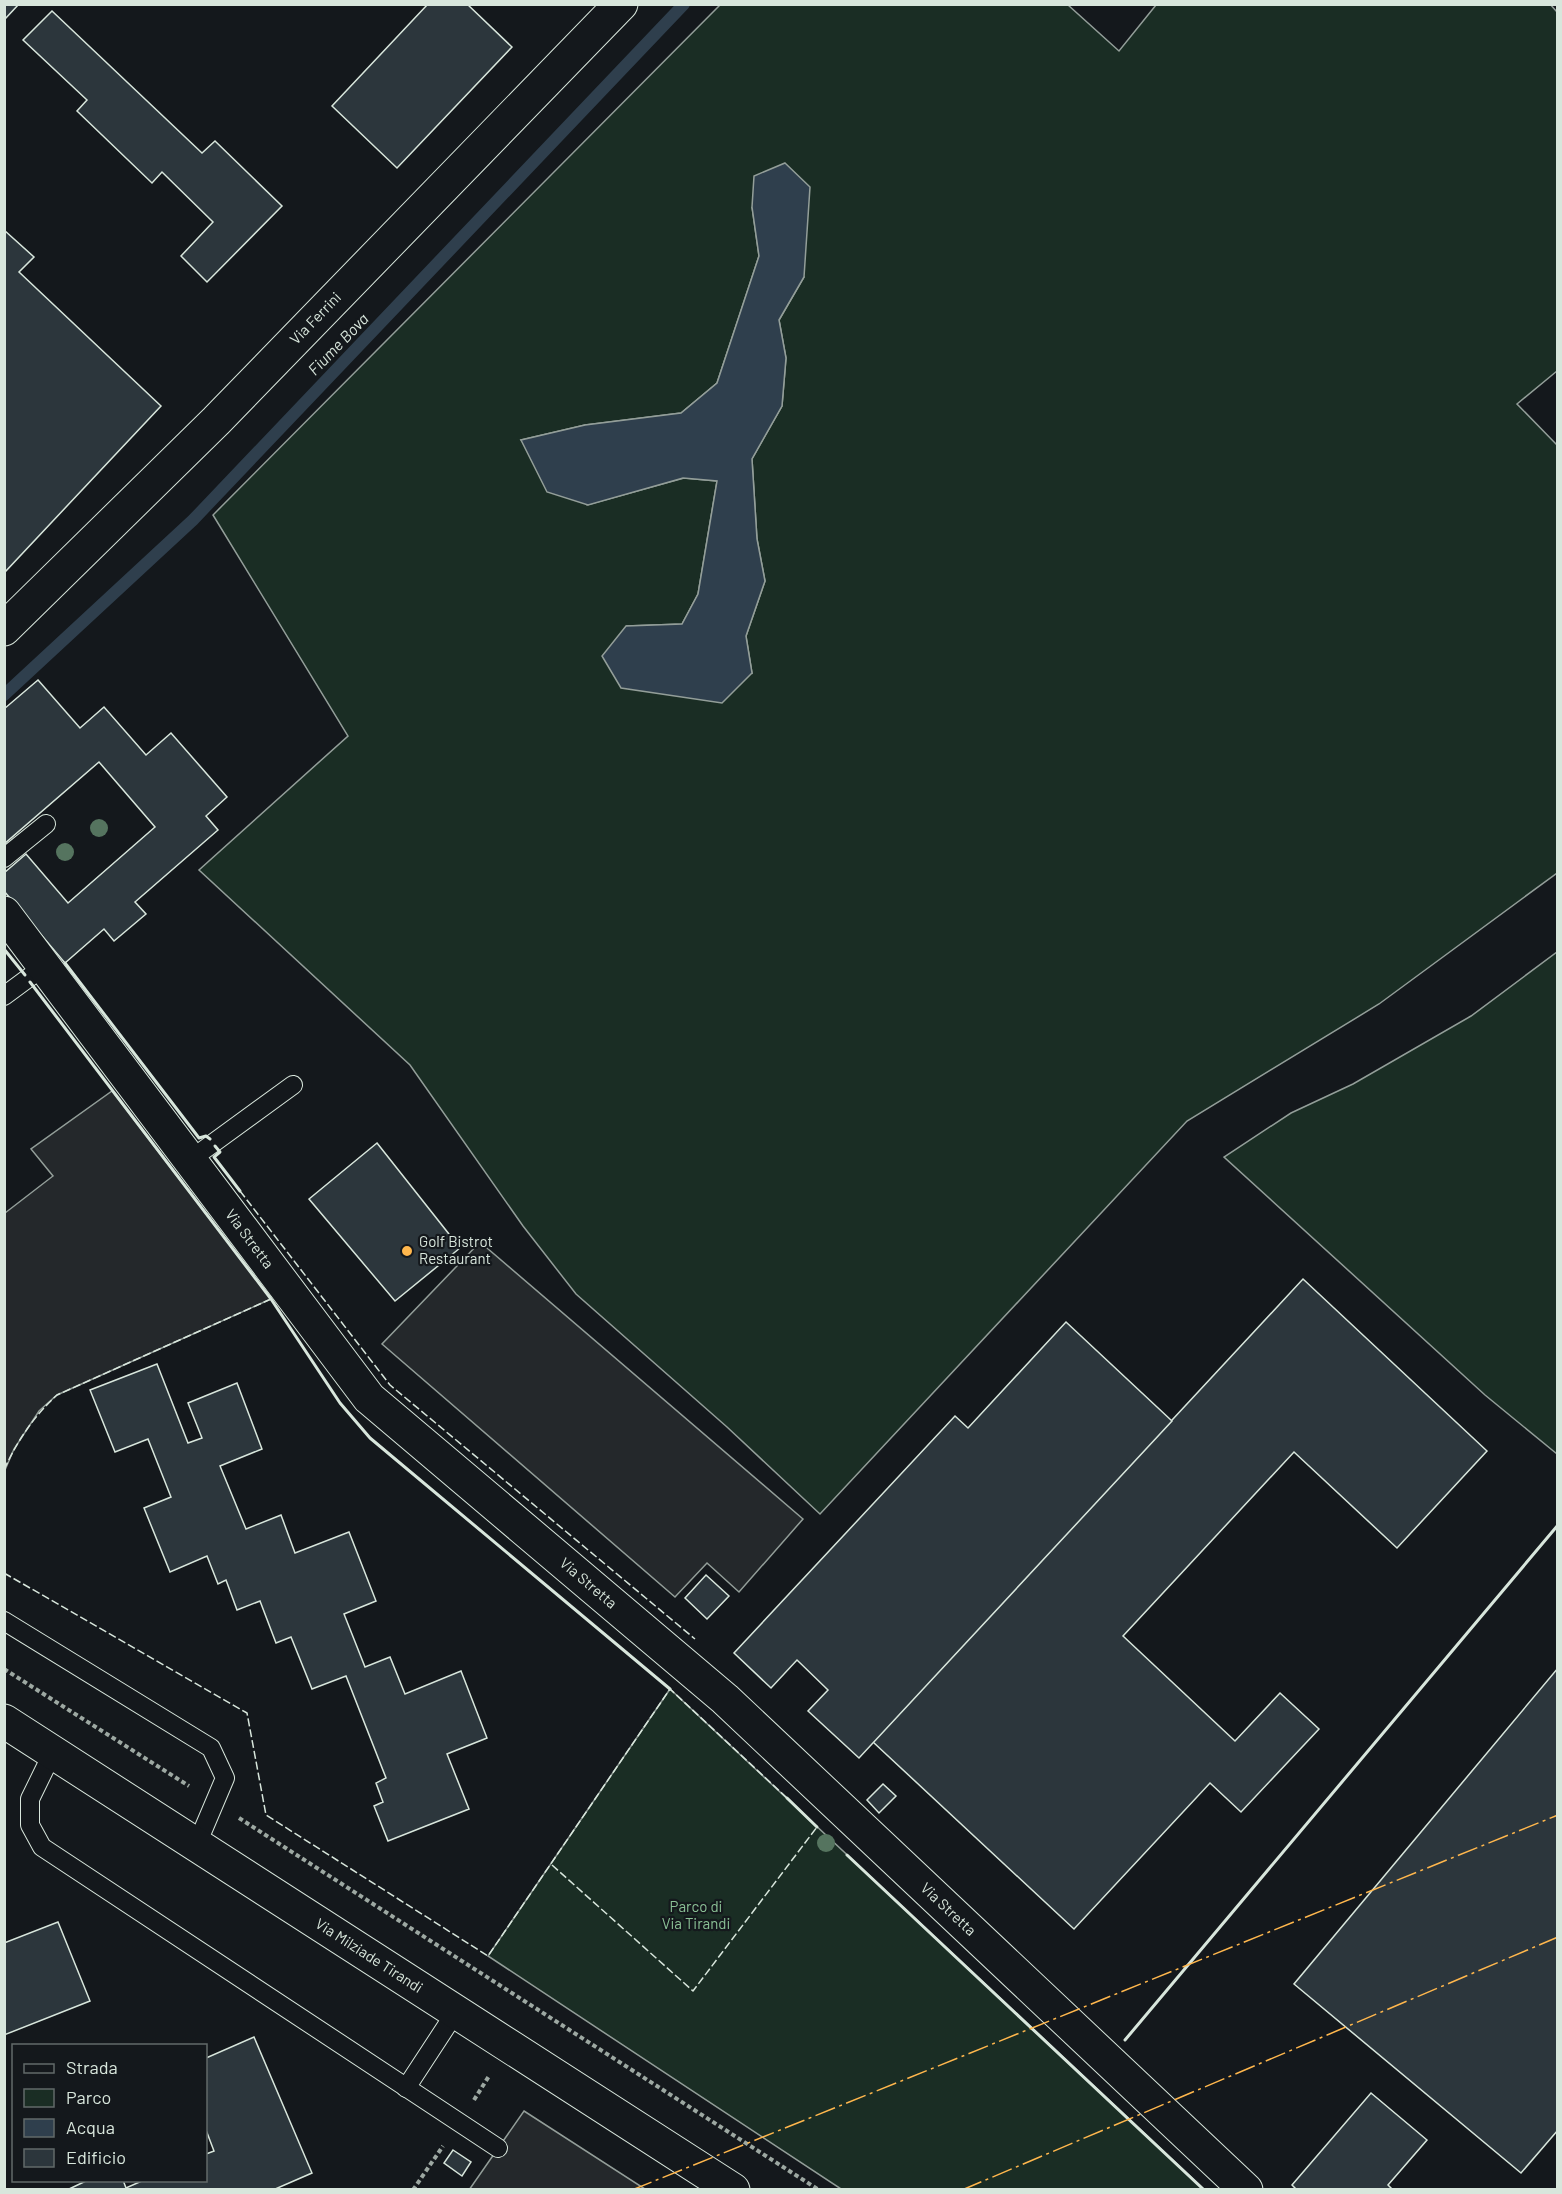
<svg xmlns="http://www.w3.org/2000/svg" width="1562" height="2194" font-family="Barlow,sans-serif">
  <rect width="100%" height="100%" fill="#14181c"/>
  <g fill="#1a2d24" stroke="#939e99" stroke-width="1.5" fill-rule="evenodd">
    <path d="M1550 4 1557 12V371L1517 404 1557 445V873L1379 1004 1187 1121 820 1514 727 1427 576 1294 523 1226 410 1065 199 870 348 736 213 515 720 5H1068L1119 51 1156 5ZM752 207 804 277 779 320 786 358 782 406 752 459 757 539 765 581 746 636 752 673 626 626 682 624 698 594 717 481 684 478 587 505 521 440 585 425 681 413 717 383 759 256Z"/>
    <path d="M1557 952V1454L1485 1395 1224 1157 1291 1113 1353 1084 1471 1016Z"/>
    <path d="M670 1689 1204 2189H841L488 1956Z"/>
  </g>
  <g fill="#24282b" stroke="#939e99" stroke-width="1.5">
    <path d="M112 1091 271 1299 57 1395 39 1411 14 1449 5 1470V1213L53 1176 31 1149Z"/>
    <path d="M480 1242 803 1519 739 1592 707 1563 675 1597 382 1344Z"/>
    <path d="M524 2111 645 2189 469 2190Z"/>
  </g>
  <path fill="#2f3f4d" stroke="#939e99" stroke-width="1.5" d="M785 163 810 187 804 277 779 320 786 358 782 406 752 459 757 539 765 581 746 636 752 673 722 703 621 688 602 656 626 626 682 624 698 594 717 481 683 478 588 505 547 492 521 440 585 425 681 413 717 383 759 256 752 207 754 176Z"/>
  <g fill="none" stroke-linecap="round" stroke-linejoin="round">
    <path stroke="#2f3f4d" stroke-width="12" d="M4 695 193 520 684 4"/>
  </g>
  <g fill="#2c363c" stroke="#d8e6dc" stroke-width="1.5">
    <path d="M4 4H19L4 20Z"/>
    <path d="M428 4H467L512 47 397 168 332 106Z"/>
    <path d="M52 11 202 153 215 141 282 206 207 282 181 256 213 222 162 172 152 183 77 111 87 100 23 40Z"/>
    <path d="M4 230 34 257 19 272 161 406 4 573Z"/>
    <path d="M38 680 80 728 104 707 146 755 171 733 227 797 206 816 218 830 135 902 146 914 114 941 104 929 65 963 4 891V873L26 854 68 903 155 827 99 762 4 844V709Z"/>
    <path d="M377 1143 460 1248 395 1301 309 1199Z"/>
    <path d="M1303 1279 1487 1451 1397 1548 1294 1452 1123 1636 1235 1741 1280 1693 1319 1729 1241 1812 1210 1783 1074 1929 873 1742Z"/>
    <path d="M1066 1322 1172 1421 859 1758 808 1711 828 1690 797 1660 771 1688 734 1653 955 1416 968 1428Z"/>
    <path d="M157 1364 188 1443 202 1438 188 1403 237 1383 262 1449 220 1466 246 1529 281 1515 295 1553 349 1532 376 1601 344 1614 365 1667 390 1657 405 1694 461 1671 487 1738 447 1754 469 1809 388 1841 374 1806 383 1802 376 1783 386 1778 346 1676 312 1689 291 1637 276 1643 260 1601 237 1610 226 1580 218 1584 207 1556 170 1572 144 1508 171 1497 148 1439 115 1452 90 1390Z"/>
    <path d="M706 1575 729 1596 707 1619 685 1598Z"/>
    <path d="M1558 1668V2130L1521 2173 1294 1984Z"/>
    <path d="M883 1784 896 1796 879 1813 867 1800Z"/>
    <path d="M58 1922 90 2001 4 2035V1943Z"/>
    <path d="M254 2037 312 2173 273 2190H67L88 2180H123L126 2188 144 2180H206V2154L214 2151 206 2130V2058Z"/>
    <path d="M1371 2093 1427 2140 1388 2185 1393 2190H1297L1292 2185Z"/>
    <path d="M453 2150 471 2162 462 2176 444 2163Z"/>
  </g>
  <g fill="none" stroke-linecap="round" stroke-linejoin="round">
    <defs>
      <g id="service">
        <path d="M4 858 46 824"/>
        <path d="M4 996 46 965"/>
        <path d="M190 1160 293 1085"/>
        <path d="M4 1621 211 1748 225 1778 197 1844"/>
        <path d="M53 1752 30 1799V1825L42 1847 498 2148"/>
        <path d="M406 2088 457 2010"/>
      </g>
      <g id="minor">
        <path id="s1" d="M4 629 216 421 621 4"/>
        <path id="s2" d="M4 913 369 1398 725 1699 1246 2190"/>
      </g>
      <g id="tertiary">
        <path id="s3" d="M4 1721 733 2190"/>
      </g>
    </defs>
    <use href="#service" stroke="#d8e6dc" stroke-width="20"/>
    <use href="#minor" stroke="#d8e6dc" stroke-width="35"/>
    <use href="#tertiary" stroke="#d8e6dc" stroke-width="35"/>
    <g stroke="#9da8a2" stroke-width="4" stroke-dasharray="4.5 3" stroke-linecap="butt">
      <path d="M4 1669 189 1786"/>
      <path d="M239 1818 819 2190"/>
      <path d="M474 2100 489 2076"/>
      <path d="M413 2190 443 2146"/>
    </g>
    <use href="#service" stroke="#14181c" stroke-width="18"/>
    <use href="#minor" stroke="#14181c" stroke-width="33"/>
    <use href="#tertiary" stroke="#14181c" stroke-width="33"/>
    <g stroke="#d8e6dc" stroke-width="1.5" stroke-dasharray="8 3" stroke-linecap="butt">
      <path d="M240 1191 390 1385 695 1639"/>
      <path d="M4 1470C17 1441 34 1416 57 1395L271 1299"/>
      <path d="M4 1573 247 1713 266 1815 488 1956 670 1689 787 1798"/>
      <path d="M552 1865 693 1991 817 1827"/>
    </g>
    <g stroke="#d8e6dc" stroke-width="3">
      <path d="M4 949 25 975"/>
      <path d="M65 963 199 1138 206 1136 210 1139"/>
      <path d="M30 982 271 1299 340 1403 370 1438 670 1689"/>
      <path d="M215 1146 220 1152 214 1157 240 1191"/>
      <path d="M787 1798 817 1827"/>
      <path d="M847 1855 1204 2190"/>
      <path d="M1125 2040 1558 1525"/>
    </g>
    <g stroke="#ffb74d" stroke-width="1.5" stroke-dasharray="21 4.5 3 4.5" stroke-linecap="butt">
      <path d="M632 2190 1558 1815"/>
      <path d="M962 2190 1558 1937"/>
    </g>
  </g>
  <g fill="#55745f">
    <circle cx="99" cy="828" r="9"/>
    <circle cx="65" cy="852" r="9"/>
    <circle cx="826" cy="1843" r="9"/>
  </g>
  <circle fill="#ffb74d" stroke="#14181c" stroke-width="2" cx="407" cy="1251" r="6"/>
  <g text-anchor="middle" stroke-width="4.5" stroke-linejoin="round" paint-order="stroke">
    <g font-size="15" fill="#d8e6dc" stroke="#14181c">
      <text dy="5" stroke="none"><textPath href="#s1" startOffset="440">Via Ferrini</textPath></text>
      <text dy="5" stroke="none"><textPath href="#s2" startOffset="408">Via Stretta</textPath></text>
      <text dy="5" stroke="none"><textPath href="#s2" startOffset="894">Via Stretta</textPath></text>
      <text dy="5" stroke="none"><textPath href="#s2" startOffset="1380">Via Stretta</textPath></text>
      <text dy="5" stroke="none"><textPath href="#s3" startOffset="434">Via Milziade Tirandi</textPath></text>
    </g>
    <g font-size="15" fill="#d8e6dc" stroke="#14181c" text-anchor="start">
      <text x="419" y="1247">Golf Bistrot<tspan x="419" dy="17">Restaurant</tspan></text>
    </g>
    <g font-size="15" fill="#8ac095" stroke="#14181c">
      <text x="696" y="1912">Parco di<tspan x="696" dy="17">Via Tirandi</tspan></text>
    </g>
    <g font-size="16" font-style="italic" fill="#d8e6dc" stroke="#14181c">
      <text transform="translate(338 344) rotate(-46)" y="6">Fiume Bova</text>
    </g>
  </g>
  <rect width="1562" height="2194" fill="none" stroke="#d8e6dc" stroke-width="12"/>
  <rect x="12" y="2044" width="195" height="138" fill="#14181c" stroke="#626a69" stroke-width="1.5"/>
  <rect x="24" y="2064" width="30" height="9" fill="#14181c" stroke="#626a69" stroke-width="1.5"/>
  <text x="66" y="2074" font-size="18" fill="#d8e6dc">Strada</text>
  <rect x="24" y="2089" width="30" height="18" fill="#1a2d24" stroke="#626a69" stroke-width="1.5"/>
  <text x="66" y="2104" font-size="18" fill="#d8e6dc">Parco</text>
  <rect x="24" y="2119" width="30" height="18" fill="#2f3f4d" stroke="#626a69" stroke-width="1.5"/>
  <text x="66" y="2134" font-size="18" fill="#d8e6dc">Acqua</text>
  <rect x="24" y="2149" width="30" height="18" fill="#2c363c" stroke="#626a69" stroke-width="1.5"/>
  <text x="66" y="2164" font-size="18" fill="#d8e6dc">Edificio</text>
</svg>
